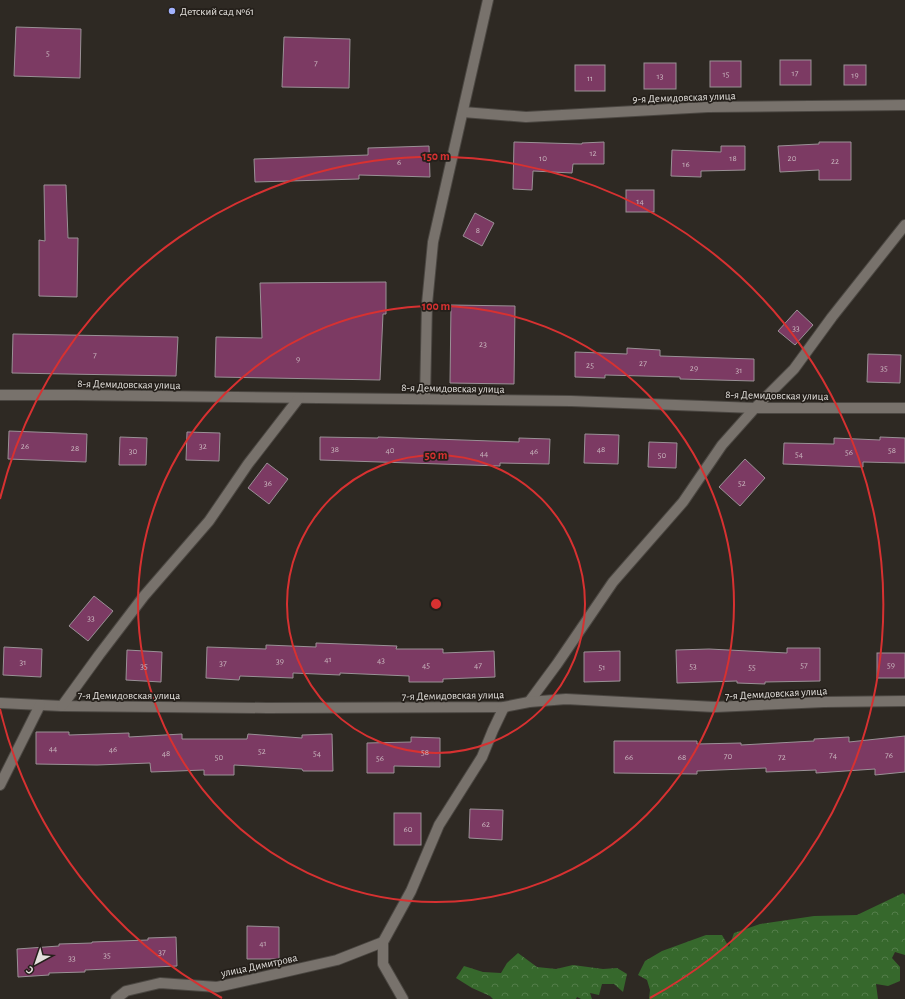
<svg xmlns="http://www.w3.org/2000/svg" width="905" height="999" font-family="'Alegreya Sans',sans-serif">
  <defs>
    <pattern id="forest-crowns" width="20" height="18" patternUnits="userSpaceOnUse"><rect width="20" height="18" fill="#36682c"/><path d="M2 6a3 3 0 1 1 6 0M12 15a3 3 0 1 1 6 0" fill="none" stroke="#537d4a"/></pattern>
  </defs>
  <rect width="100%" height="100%" fill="#2e2923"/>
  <g fill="url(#forest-crowns)">
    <path d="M903 893 905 895V955L895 952 892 958 900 967V981L888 986 876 984 878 999H649L650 990 647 980 638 975 645 961 662 951 706 935H722L729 947 734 933 760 924 814 916 857 915Z"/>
    <path d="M518 953 537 967 556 969 573 965 603 969 617 968 627 974 623 992 614 984H602L599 995 590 993 592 999H581L577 997 576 999H493L490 996 472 988 456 978 464 966 483 972 501 973 507 963Z"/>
  </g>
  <g fill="#7c3a63" stroke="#9a9196">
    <path d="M16 27 81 29 80 78 14 76Z"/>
    <path d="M284 37 350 39 349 88 282 87Z"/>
    <rect x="780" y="60" width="31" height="25"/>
    <rect x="710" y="61" width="31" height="26"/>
    <rect x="644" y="63" width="32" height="26"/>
    <rect x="575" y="65" width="30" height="26"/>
    <rect x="844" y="65" width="22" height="20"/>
    <path d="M514 142 582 144V143L604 142V164H573L572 173 533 171 532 190 513 189Z"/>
    <path d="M819 142H851V180H819V170L780 172 778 146 819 144Z"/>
    <path d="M429 146 430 177 359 175V179L255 182 254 159 368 155V148Z"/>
    <path d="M721 146H745V170L701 171V177L671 176 672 150 721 152Z"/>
    <path d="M44 185H66L68 238H78L77 297 39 296V240L45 241Z"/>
    <rect x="626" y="190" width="28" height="22"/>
    <path d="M475 213 494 223 482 246 463 236Z"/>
    <path d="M386 282V314H383L380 380 215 377 216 337 262 338 260 283Z"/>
    <path d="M451 305 515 306 514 384 450 383Z"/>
    <path d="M797 310 813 325 795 345 778 331Z"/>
    <path d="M13 334 178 337 176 376 12 373Z"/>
    <path d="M627 348 660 350V356L754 359V381L680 379V377L605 375V378L575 377V352L627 354Z"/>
    <path d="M868 354 901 355 900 383 867 382Z"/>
    <path d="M9 431 87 434 86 462 8 459Z"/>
    <path d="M187 432 220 433 219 461 186 460Z"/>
    <path d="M585 434 619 435 618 464 584 463Z"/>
    <path d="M120 437 147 438 146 465H119Z"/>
    <path d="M320 437 378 438V437L519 442V438L550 439 549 464 500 463V466L320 460Z"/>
    <path d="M880 437 905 438V463L863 462V467L783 464 784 443 834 444V438L880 440Z"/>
    <path d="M649 442 677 443 676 468 648 467Z"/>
    <path d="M745 459 765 478 740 506 719 487Z"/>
    <path d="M267 463 288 479 269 504 248 488Z"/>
    <path d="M94 596 113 611 88 641 69 626Z"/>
    <path d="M316 643 397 646 396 649H443V653L494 651 495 677 443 679V682H409V676L340 673V675L293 673V678L240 676 239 680 206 678 207 647 266 649V645L316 647Z"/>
    <path d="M4 647 42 649 41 677 3 675Z"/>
    <path d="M787 648H820V681L765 682V684L737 683V681L677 683 676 650 709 649 787 653Z"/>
    <path d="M127 650 162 652 161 682 126 680Z"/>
    <path d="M620 651V681L584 682V652Z"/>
    <rect x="877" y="653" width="28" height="25"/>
    <path d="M36 732H69V735L129 733V737L182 734V739H247L248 734 302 738V735L332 734 333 771H303L302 769 234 765V775H204V770L151 772 150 763 97 765 36 764Z"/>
    <path d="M905 736V772L875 775V769L816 773V770L766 772V768L697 771V774L614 773V741H697V744L741 743V745L814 741V739L849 737V742Z"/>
    <path d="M411 737 440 738V767L394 766V773H367V743L411 742Z"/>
    <path d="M470 809 503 810 502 840 469 838Z"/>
    <rect x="394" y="813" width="27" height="32"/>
    <path d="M247 926 279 927V959H247Z"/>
    <path d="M176 937 177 966 85 970V972L49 973V975L18 977 17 949 59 946V944L92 943V942L148 940V938Z"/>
  </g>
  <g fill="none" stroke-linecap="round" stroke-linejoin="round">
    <defs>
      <g id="minor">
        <path d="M463 112 526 117 708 107 905 105"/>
        <path d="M0 395H75L571 401 755 408H905"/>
        <path d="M425 399 427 304 433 242 488 0"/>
        <path d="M529 702 557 664 613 582 683 502 722 445 755 408 794 369 832 317 905 225"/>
        <path d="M0 703 62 706 267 708 504 707 529 702 566 699 715 707 824 702 905 701"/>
        <path d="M62 706 99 655 144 596 209 521 248 464 299 398"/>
        <path d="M0 785 40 705"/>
        <path d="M116 999 126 991 160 983 217 987 280 973 337 960 383 942"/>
        <path d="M403 999 383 964V942L411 891 439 825 482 757 493 730 504 707"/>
      </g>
    </defs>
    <use href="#minor" stroke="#4b4742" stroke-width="12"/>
    <use href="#minor" stroke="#78726c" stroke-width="10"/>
  </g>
  <g fill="none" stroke="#d73131" stroke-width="2">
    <circle cx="436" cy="604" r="149"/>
    <circle cx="436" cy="604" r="298"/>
    <path d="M222 998A448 448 0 0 1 0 709M0 499A448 448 0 1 1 650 998"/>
  </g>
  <circle fill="#a2b2fd" stroke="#241f1a" stroke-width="1.5" cx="172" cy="11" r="4"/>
  <g text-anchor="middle" stroke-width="3.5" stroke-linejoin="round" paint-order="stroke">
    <g font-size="9" fill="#c9b6be">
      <text x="48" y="56">5</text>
      <text x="316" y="66">7</text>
      <text x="795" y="76">17</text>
      <text x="726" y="77">15</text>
      <text x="855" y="78">19</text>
      <text x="660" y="79">13</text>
      <text x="590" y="81">11</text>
      <text x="593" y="156">12</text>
      <text x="543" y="161">10</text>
      <text x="733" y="161">18</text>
      <text x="792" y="161">20</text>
      <text x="835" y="164">22</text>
      <text x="399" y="165">6</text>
      <text x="686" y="167">16</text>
      <text x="640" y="204">14</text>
      <text x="478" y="233">8</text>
      <text x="796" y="331">33</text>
      <text x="483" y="347">23</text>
      <text x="95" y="358">7</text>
      <text x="298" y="362">9</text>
      <text x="643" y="366">27</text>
      <text x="590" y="368">25</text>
      <text x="694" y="371">29</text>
      <text x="884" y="371">35</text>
      <text x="739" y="373">31</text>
      <text x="25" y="449">26</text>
      <text x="203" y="449">32</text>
      <text x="75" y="451">28</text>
      <text x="335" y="452">38</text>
      <text x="601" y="452">48</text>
      <text x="390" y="453">40</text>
      <text x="892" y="453">58</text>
      <text x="133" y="454">30</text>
      <text x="534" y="454">46</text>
      <text x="849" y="455">56</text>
      <text x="484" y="456">44</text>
      <text x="799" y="457">54</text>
      <text x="662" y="458">50</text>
      <text x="268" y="486">36</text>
      <text x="742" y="486">52</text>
      <text x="91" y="621">33</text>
      <text x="328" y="662">41</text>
      <text x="381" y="663">43</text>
      <text x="280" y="664">39</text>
      <text x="23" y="665">31</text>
      <text x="223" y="666">37</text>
      <text x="426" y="668">45</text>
      <text x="478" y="668">47</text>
      <text x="804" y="668">57</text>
      <text x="891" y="668">59</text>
      <text x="144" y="669">35</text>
      <text x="693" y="669">53</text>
      <text x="602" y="670">51</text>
      <text x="752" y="670">55</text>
      <text x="53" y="751">44</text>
      <text x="113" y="752">46</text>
      <text x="262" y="754">52</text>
      <text x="425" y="755">58</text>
      <text x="166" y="756">48</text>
      <text x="317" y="756">54</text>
      <text x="833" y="758">74</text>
      <text x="889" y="758">76</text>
      <text x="728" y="759">70</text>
      <text x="219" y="760">50</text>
      <text x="629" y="760">66</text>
      <text x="682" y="760">68</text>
      <text x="782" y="760">72</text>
      <text x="380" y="761">56</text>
      <text x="486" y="827">62</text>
      <text x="408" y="832">60</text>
      <text x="263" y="946">41</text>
      <text x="162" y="955">37</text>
      <text x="107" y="958">35</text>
      <text x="72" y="961">33</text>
    </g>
    <g font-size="11" fill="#e3e0dc" stroke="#241f1a" text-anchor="start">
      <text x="180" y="15">Детский сад №61</text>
    </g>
    <g font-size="11" fill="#e3e0dc" stroke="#241f1a">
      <text transform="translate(684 97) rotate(-2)" y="4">9-я Демидовская улица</text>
      <text transform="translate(129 384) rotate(1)" y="4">8-я Демидовская улица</text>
      <text transform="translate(453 388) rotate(1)" y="4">8-я Демидовская улица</text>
      <text transform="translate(777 395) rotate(1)" y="4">8-я Демидовская улица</text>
      <text transform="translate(776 693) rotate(-3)" y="4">7-я Демидовская улица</text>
      <text x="129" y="699">7-я Демидовская улица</text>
      <text transform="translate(453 695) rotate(-1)" y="4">7-я Демидовская улица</text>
      <text transform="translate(259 965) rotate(-12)" y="4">улица Димитрова</text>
    </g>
  </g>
  <circle cx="436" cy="604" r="6" fill="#d73131" stroke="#241f1a" stroke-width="2"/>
  <g font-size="12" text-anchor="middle" font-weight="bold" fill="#d73131" stroke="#241f1a" stroke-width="3.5" stroke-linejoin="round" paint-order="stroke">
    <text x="436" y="160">150 m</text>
    <text x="436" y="310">100 m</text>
    <text x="436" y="459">50 m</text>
  </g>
  <g transform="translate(36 963) rotate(220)" stroke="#241f1a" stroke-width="3" paint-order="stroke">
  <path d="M0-3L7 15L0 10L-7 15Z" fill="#e3e0dc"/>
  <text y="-6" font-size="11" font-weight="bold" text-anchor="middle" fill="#e3e0dc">С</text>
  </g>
</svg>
